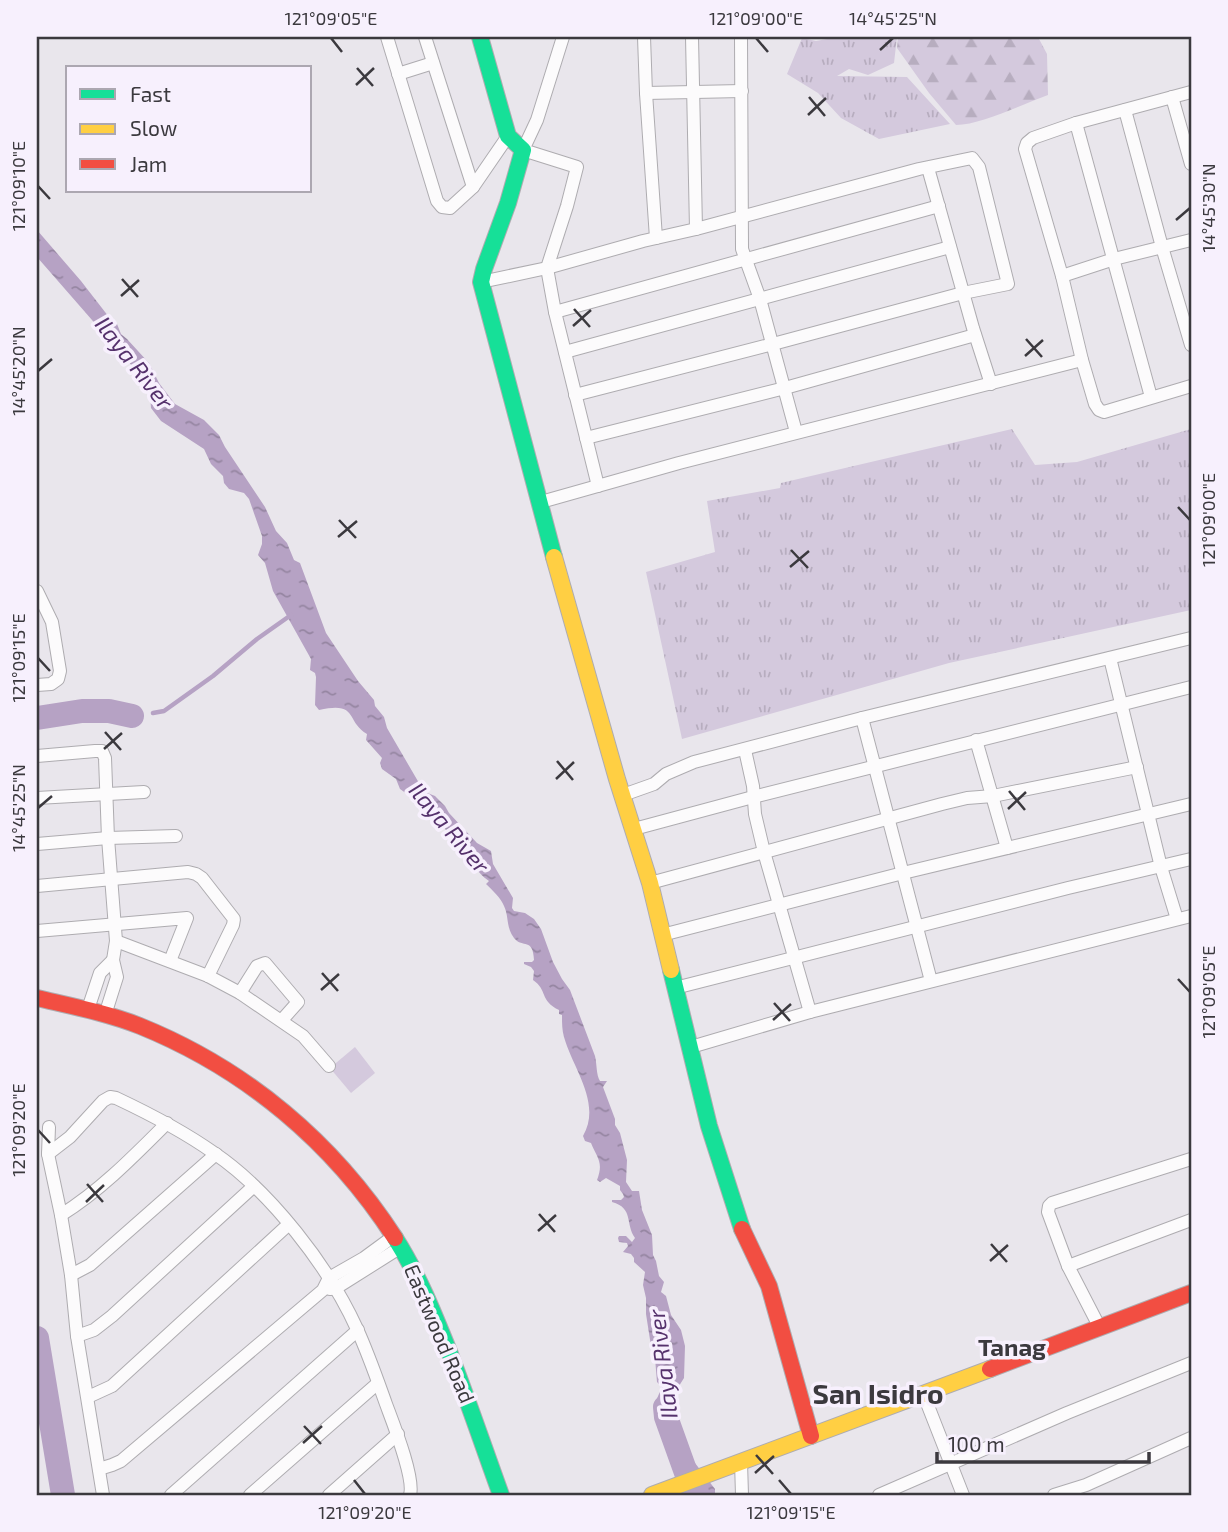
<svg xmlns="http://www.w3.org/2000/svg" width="1228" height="1532" font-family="'Exo 2',sans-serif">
  <defs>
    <pattern id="grass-tufts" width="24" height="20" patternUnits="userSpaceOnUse" patternTransform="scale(1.75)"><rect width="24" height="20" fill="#d4c9dd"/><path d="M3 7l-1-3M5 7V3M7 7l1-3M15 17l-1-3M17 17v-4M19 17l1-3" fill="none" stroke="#b7adbf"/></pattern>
    <pattern id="forest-firs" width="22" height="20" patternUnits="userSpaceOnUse" patternTransform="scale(1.75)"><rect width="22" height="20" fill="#d4c9dd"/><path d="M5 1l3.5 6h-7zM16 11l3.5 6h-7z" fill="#b7adbf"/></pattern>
    <pattern id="water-ripples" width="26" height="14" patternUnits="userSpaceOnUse" patternTransform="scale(1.75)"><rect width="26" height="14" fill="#b6a2c4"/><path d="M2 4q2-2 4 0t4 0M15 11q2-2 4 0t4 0" fill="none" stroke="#9585a1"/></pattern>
  </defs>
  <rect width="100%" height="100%" fill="#e9e6ec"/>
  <g fill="url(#grass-tufts)">
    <path d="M838 37H897L894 63 868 75 849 69 837 76 907 77 950 124 879 139 841 118 818 93 787 74 802 38 816 41Z"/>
    <path d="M1012 429 1035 465 1077 462 1191 429V610L949 663 682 739 646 572 715 552 707 501 780 488 781 483Z"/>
  </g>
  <path fill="url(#forest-firs)" d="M898 37H1038L1047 54 1048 95C1023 104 981 125 956 125L929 93 897 48Z"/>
  <path fill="#d4c9dd" d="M355 1047 375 1073 351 1093 330 1068Z"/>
  <path fill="url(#water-ripples)" d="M37 230 81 281 112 321 117 324 121 334 127 339 149 363 159 383 175 404 204 420 219 435 225 447 265 507 276 531 287 543 294 560 300 563 326 633 358 681 374 700 375 706 384 717 387 728 419 783 425 792 435 796 445 806 449 813 477 843 491 851 493 864 513 898 512 908 514 911 525 913 534 919 541 929 553 962 562 979 570 990 595 1056C597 1064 596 1075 600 1081H607L603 1087 615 1119V1125L620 1133 627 1160 626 1182 632 1191H639L642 1210 652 1235 653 1255 656 1261 659 1276 664 1282 661 1292 666 1296 671 1315 681 1330 685 1346 684 1378 672 1397 669 1406 670 1417 674 1428 684 1441 688 1454 715 1489V1495H688L681 1461 677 1462V1458L671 1451H673L676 1441 674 1440V1438H668L665 1435 666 1432 663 1430 664 1420C651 1408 656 1401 662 1387L657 1382 655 1358 651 1346 646 1314V1298L643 1285 645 1272 634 1262V1258L631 1254 623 1252 628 1246 627 1243 619 1242 618 1238 619 1236H626L632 1242 635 1238C625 1224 634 1208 612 1202V1200H621L624 1197 623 1194 620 1190V1186L606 1178 600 1182 597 1180C604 1162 597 1158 591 1143L585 1141 583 1136C602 1103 573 1069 564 1037 562 1030 562 1023 562 1015L559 1014V1010C539 1000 548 990 533 980L534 971 531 967 524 964V962H532L534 960C533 937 523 949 514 938 506 928 509 916 504 906 501 898 492 890 486 884L489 881C477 873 462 852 458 837L446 830 427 808 400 789 396 779 382 769 380 763 382 758 366 740 367 734C345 721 359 701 319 710L315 705 316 677 315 673 310 670 311 659 273 591 265 563 258 555 262 544V536L249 499 244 493 229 489 224 483 223 476 211 464 204 449 161 421 151 408 150 394 140 375 37 257Z"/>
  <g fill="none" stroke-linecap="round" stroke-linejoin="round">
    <path stroke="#b6a2c4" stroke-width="4.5" d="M153 713 164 711 213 676 257 639 291 615"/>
    <g stroke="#b6a2c4" stroke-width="24">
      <path d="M37 718 82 711H109L132 716"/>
      <path d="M37 1338 63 1495"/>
      <path d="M665 1407 666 1417 694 1495"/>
    </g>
    <defs>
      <g id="street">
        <path d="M387 37 437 201 442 207 450 208 473 187 508 136"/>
        <path d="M425 37 473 187"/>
        <path d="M563 37 537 120 523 150 577 167 567 206 547 268 555 312 598 486"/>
        <path d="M644 37 646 93 656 238"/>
        <path d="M692 37 696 229"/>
        <path d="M741 37 742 249 760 299 796 432"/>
        <path d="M398 74 433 63"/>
        <path d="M1191 92 1076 123 1033 138 1027 143 1025 149 1062 276 1082 360 1095 404 1099 410 1104 412 1191 386"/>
        <path d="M646 93 742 91"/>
        <path d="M1172 97 1191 164"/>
        <path d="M1125 110 1162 247 1191 345"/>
        <path d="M1076 123 1151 397"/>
        <path d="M928 168 973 328 991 384"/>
        <path d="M1062 276 1114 259 1191 240"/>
        <path d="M481 282 547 268 643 241 696 229 919 169 972 158 979 167 1008 284 963 293 773 344 575 395"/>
        <path d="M555 312 939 206"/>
        <path d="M565 352 950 247"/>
        <path d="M586 438 785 388 975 335"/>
        <path d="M541 502 679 463 1082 360"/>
        <path d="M37 591 52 622 60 671 58 679 51 684 37 685"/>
        <path d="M1110 658 1161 867 1177 919"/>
        <path d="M862 718 931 981"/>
        <path d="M976 740 1007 848"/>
        <path d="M745 750 753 786 755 814 764 852 810 1012"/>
        <path d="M37 756 95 751H102L105 758 108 838 116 941 113 960 117 977 105 1015"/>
        <path d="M623 795 654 784 666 774 694 762 862 718 1191 638"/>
        <path d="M37 798 144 792"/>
        <path d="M634 829 753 797 1191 687"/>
        <path d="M37 844 108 838 176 836"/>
        <path d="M650 883 942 804 967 798 993 796 1137 767"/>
        <path d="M37 886 188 872 196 874 202 878 234 919 233 925 208 976"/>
        <path d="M37 931 187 918 170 961"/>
        <path d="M662 935 903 873 1191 804"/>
        <path d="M116 941 208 976 240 993 303 1036 329 1066"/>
        <path d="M675 988 1068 888 1191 859"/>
        <path d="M240 993 257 966 265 963 298 1002 282 1020"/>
        <path d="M88 1009 100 973 113 960"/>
        <path d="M691 1047 810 1012 1191 916"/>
        <path d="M49 1127 48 1154 61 1215 71 1275 77 1336 103 1495"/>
        <path d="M48 1154 70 1137 103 1101 110 1097 116 1098C150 1114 183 1131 214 1153 270 1191 329 1267 357 1329 368 1353 377 1379 386 1404 393 1423 415 1478 410 1495"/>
        <path d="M61 1215C101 1190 134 1156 167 1123"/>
        <path d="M1068 1266 1191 1220"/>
        <path d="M71 1275 90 1265 216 1154"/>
        <path d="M330 1289 336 1288 401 1247"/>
        <path d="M1100 1328 1068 1266 1048 1212 1049 1206 1052 1203 1191 1159"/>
        <path d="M77 1336 94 1330 112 1316 254 1186"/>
        <path d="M923 1393 963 1495"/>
        <path d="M88 1397 112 1386 289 1224"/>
        <path d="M741 1462 742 1495"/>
        <path d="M99 1469 112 1465 121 1461 323 1290 329 1278 364 1258 394 1236"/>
        <path d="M171 1495 358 1330"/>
        <path d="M250 1495 378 1383"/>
        <path d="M329 1495 398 1434"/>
        <path d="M879 1495 1067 1413 1191 1363"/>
        <path d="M1054 1495 1086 1485 1191 1438"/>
      </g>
      <g id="fast">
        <path d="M480 37 508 136 523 150 508 203 484 269 481 282 554 557"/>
        <path d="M671 970 709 1126 742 1229"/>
        <path d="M395 1238C418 1274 434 1314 450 1354 468 1401 484 1448 501 1495"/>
      </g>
      <g id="slow">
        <path d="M554 557 617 779 650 883 671 970"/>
        <path d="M652 1495 990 1369"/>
      </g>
      <g id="jam">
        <path d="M37 998C71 1006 107 1013 140 1026 246 1069 333 1142 395 1238"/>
        <path d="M742 1229 769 1286 811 1436"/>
        <path d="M990 1369 1191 1293"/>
      </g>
    </defs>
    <use href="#street" stroke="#aeacb0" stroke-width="14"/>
    <use href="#fast" stroke="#aeacb0" stroke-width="18"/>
    <use href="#slow" stroke="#aeacb0" stroke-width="18"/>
    <use href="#jam" stroke="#aeacb0" stroke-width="18"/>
    <use href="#street" stroke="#fcfbfc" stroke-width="12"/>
    <use href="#fast" stroke="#16e098" stroke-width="16"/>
    <use href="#slow" stroke="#ffcf43" stroke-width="16"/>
    <use href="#jam" stroke="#f24e42" stroke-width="16"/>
  </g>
  <path fill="none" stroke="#3b393e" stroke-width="2.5" d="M331 38 342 52M756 38 768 52M880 50 893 38M357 68 373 86M356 85 374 68M809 97 825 116M808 115 826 98M38 186 50 199M1176 220 1190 208M122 279 138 297M121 296 139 280M574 309 590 327M573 326 591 310M1026 339 1042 357M1025 356 1043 340M38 371 52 359M1178 507 1190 520M339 520 356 538M338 537 357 521M791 550 808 568M790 567 809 551M38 658 50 671M105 732 121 750M104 749 122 733M557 761 573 780M556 779 574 762M1009 791 1025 810M38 808 52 796M1008 809 1026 792M322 973 338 991M1178 979 1190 992M321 990 339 974M774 1003 790 1021M773 1020 791 1004M38 1130 50 1143M87 1184 103 1202M86 1202 104 1185M539 1214 555 1232M538 1231 556 1215M991 1244 1007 1262M990 1261 1008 1245M304 1426 321 1444M303 1443 322 1426M756 1455 773 1474M755 1473 774 1456M354 1480 365 1494M779 1480 791 1494"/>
  <g text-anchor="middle" stroke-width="7" stroke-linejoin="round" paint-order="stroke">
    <g font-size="21" fill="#3b393e" stroke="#f7f0fd">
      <text transform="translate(439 1334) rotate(67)" y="7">Eastwood Road</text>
    </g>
    <g font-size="23" font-style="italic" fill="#55316c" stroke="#f7f0fd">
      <text transform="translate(134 363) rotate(52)" y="8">Ilaya River</text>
      <text transform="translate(449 828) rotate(50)" y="8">Ilaya River</text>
      <text transform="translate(663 1364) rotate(-97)" y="8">Ilaya River</text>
    </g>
    <g font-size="24" font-weight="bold" fill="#3b393e" stroke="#f7f0fd">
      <text x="1012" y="1356">Tanag</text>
    </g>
    <g font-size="28" font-weight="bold" fill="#3b393e" stroke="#f7f0fd">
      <text x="878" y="1404">San Isidro</text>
    </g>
  </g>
  <rect width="1228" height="1532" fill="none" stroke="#f7f0fd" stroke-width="77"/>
  <rect x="66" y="66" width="245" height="126" fill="#f7f0fd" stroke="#aca7b1" stroke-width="2"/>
  <rect x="80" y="89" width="35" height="10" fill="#16e098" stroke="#aca7b1" stroke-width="2"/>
  <text x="130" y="102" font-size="21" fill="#3b393e">Fast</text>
  <rect x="80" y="124" width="35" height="10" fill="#ffcf43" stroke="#aca7b1" stroke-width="2"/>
  <text x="130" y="136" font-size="21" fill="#3b393e">Slow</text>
  <rect x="80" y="159" width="35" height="10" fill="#f24e42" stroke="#aca7b1" stroke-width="2"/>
  <text x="130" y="172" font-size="21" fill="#3b393e">Jam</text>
  <path d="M937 1452v10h212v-10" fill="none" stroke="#3b393e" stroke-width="3.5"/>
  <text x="948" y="1452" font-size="21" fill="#3b393e" stroke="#f7f0fd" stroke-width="5" paint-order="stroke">100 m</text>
  <rect x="38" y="38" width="1152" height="1456" fill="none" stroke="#3b393e" stroke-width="2.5"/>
  <g font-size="18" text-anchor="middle" fill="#3b393e">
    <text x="331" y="25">121°09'05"E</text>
    <text x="756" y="25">121°09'00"E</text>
    <text x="893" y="25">14°45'25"N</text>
    <text transform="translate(19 186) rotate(-90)" y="6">121°09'10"E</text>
    <text transform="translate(1209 208) rotate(-90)" y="6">14°45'30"N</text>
    <text transform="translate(19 371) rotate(-90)" y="6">14°45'20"N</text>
    <text transform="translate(1209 520) rotate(-90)" y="6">121°09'00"E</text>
    <text transform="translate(19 658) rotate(-90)" y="6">121°09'15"E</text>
    <text transform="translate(19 808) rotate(-90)" y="6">14°45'25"N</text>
    <text transform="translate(1209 992) rotate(-90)" y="6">121°09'05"E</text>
    <text transform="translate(19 1130) rotate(-90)" y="6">121°09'20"E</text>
    <text x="365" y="1519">121°09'20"E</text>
    <text x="791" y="1519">121°09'15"E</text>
  </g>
</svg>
